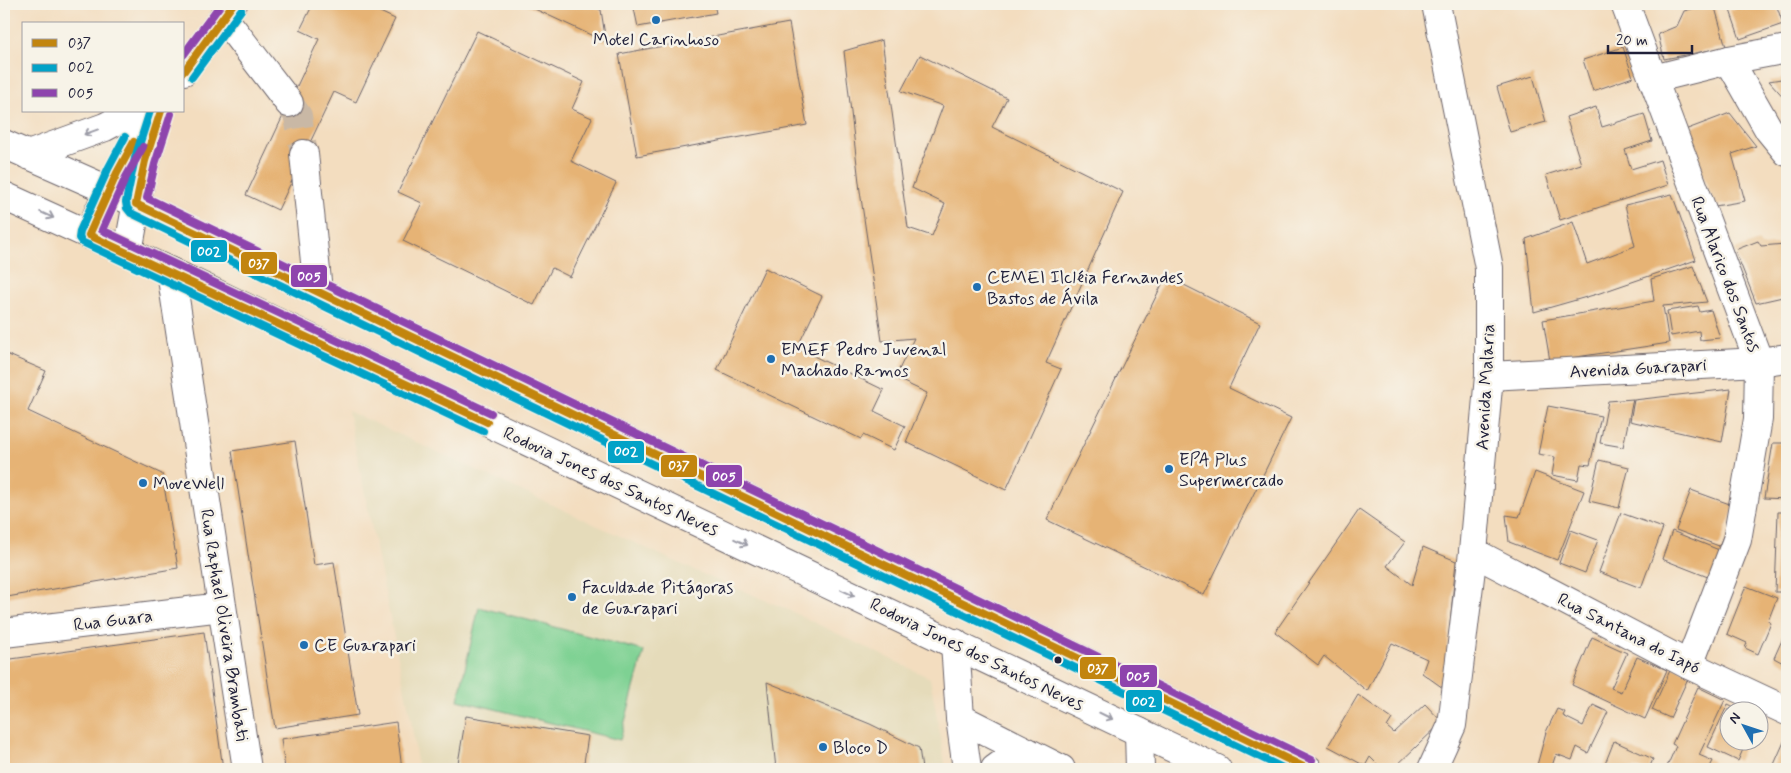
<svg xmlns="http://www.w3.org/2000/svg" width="1791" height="773" font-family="Mynerve,sans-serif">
  <rect width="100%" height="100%" fill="#f7f3e8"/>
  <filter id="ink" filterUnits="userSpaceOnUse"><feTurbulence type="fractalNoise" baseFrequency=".02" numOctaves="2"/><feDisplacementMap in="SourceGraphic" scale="10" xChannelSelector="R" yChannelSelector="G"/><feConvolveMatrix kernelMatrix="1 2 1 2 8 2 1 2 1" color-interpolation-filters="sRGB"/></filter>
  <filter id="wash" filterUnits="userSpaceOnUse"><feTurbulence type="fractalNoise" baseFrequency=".0096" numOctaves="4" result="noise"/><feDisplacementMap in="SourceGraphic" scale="20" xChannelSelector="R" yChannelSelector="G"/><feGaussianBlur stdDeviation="1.12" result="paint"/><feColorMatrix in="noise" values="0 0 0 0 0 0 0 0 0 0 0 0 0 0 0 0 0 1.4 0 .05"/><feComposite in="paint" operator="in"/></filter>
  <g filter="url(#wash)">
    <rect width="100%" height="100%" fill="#f3ddbf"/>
    <path fill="#e5dbba" d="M348 411 709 577 782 607 930 678 946 769H418L411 720Z"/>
    <path fill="#7ed193" stroke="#507a67" d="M479 607 644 651 620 740 458 700Z"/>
    <g id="blocks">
      <g fill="#e6b374">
        <path d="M313 4H363L395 19 356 102 334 92 278 210 246 195 319 39 300 30Z"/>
        <path d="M524 4H588L601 10 606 42Z"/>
        <path d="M633 4H714L716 13 638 27Z"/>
        <path d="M1710 4H1714L1726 47 1664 59 1658 34 1677 26 1684 11Z"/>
        <path d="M1749 4H1776L1783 24 1740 39 1730 10Z"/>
        <path d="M789 23 807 125 637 156 619 54Z"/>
        <path d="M477 31 584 82 572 109 592 118 571 161 616 183 570 277 552 268 534 305 403 241 422 203 398 192Z"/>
        <path d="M882 40 908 228 932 236 945 204 912 188 943 106 901 91 920 55 1007 98 992 127 1123 192 1046 363 1061 369 1006 490 906 442 927 393 895 378 914 338 882 341 860 191 844 51Z"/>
        <path d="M1623 47 1633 77 1593 91 1583 60Z"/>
        <path d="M1533 76 1546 122 1510 132 1497 87Z"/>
        <path d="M1787 78V101L1769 81Z"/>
        <path d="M1596 107 1602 127 1644 114 1652 141 1625 150 1631 169 1660 160 1668 185 1560 220 1546 175 1581 164 1566 117Z"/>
        <path d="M1730 113 1756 146 1732 154 1745 201 1715 206 1685 130Z"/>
        <path d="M1672 194 1696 260 1597 294 1534 312 1526 239 1573 222 1587 264 1635 246 1625 205Z"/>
        <path d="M1758 241 1761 246 1785 244 1787 248V296L1756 303 1735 250Z"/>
        <path d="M1693 266 1707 302 1663 306 1669 343 1550 361 1543 320 1654 301 1651 279Z"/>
        <path d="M765 268 822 296 797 348 884 390 874 411 905 426 894 450 863 435 861 439 717 370Z"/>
        <path d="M1166 276 1260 323 1229 388 1291 418 1204 595 1047 520Z"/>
        <path d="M1698 306 1700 312 1711 310 1720 338 1700 340 1699 331 1671 336 1667 311Z"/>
        <path d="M4 353 46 371 28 411 162 474 178 568 7 597 4 596Z"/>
        <path d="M1731 389 1722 442 1630 421 1634 400Z"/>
        <path d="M1633 399 1623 447 1600 443 1608 401Z"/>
        <path d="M1548 406 1601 416 1590 465 1581 464 1578 480 1552 475 1555 457 1538 454Z"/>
        <path d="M295 441 314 565 334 562 358 715 275 728 232 451Z"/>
        <path d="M1773 443H1787V499L1764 498Z"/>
        <path d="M1599 460 1629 467 1619 508 1589 501Z"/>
        <path d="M1535 472 1584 491 1557 560 1509 542 1506 515 1519 517Z"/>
        <path d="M1691 490 1735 506 1719 546 1676 530Z"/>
        <path d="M1359 510 1405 542 1387 566 1412 585 1423 547 1456 561 1446 666 1450 693 1422 673 1427 659 1392 643 1367 691 1324 656 1318 665 1275 632Z"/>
        <path d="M1778 512H1787V592H1775Z"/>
        <path d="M1621 513 1663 528 1641 588 1599 572Z"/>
        <path d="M1571 530 1598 540 1585 573 1559 563Z"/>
        <path d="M1672 531 1729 554 1718 581 1662 559Z"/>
        <path d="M1746 586 1777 598 1768 621 1771 623 1758 654 1745 648 1747 643 1727 634Z"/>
        <path d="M1787 629V665L1774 658Z"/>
        <path d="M204 632 223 769H4V660Z"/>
        <path d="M1592 637 1627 653 1611 688 1621 692 1637 657 1667 670 1645 719 1572 685Z"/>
        <path d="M1672 666 1690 674 1670 718 1652 710Z"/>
        <path d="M767 682 870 724 919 748 922 769H776Z"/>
        <path d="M1698 687 1725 700 1699 755 1713 761 1709 769H1666L1676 746 1672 744Z"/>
        <path d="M1358 695 1392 719 1387 727 1394 733 1425 704 1442 722 1393 769H1382L1370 757 1365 766 1328 746Z"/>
        <path d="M1728 704 1741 710H1728V740H1747L1738 761 1708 747Z"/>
        <path d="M1593 705 1608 712 1588 753 1577 747 1572 760 1556 754 1551 769H1536L1546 732 1557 709 1565 712 1563 716 1583 726Z"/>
        <path d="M466 716 588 736 583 769H457Z"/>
        <path d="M396 722 402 769H285L281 739Z"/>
        <path d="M1787 735V769H1772Z"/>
        <path d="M1614 741 1653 759 1649 769H1603Z"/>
      </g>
    </g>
  </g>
  <g filter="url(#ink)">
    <use href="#blocks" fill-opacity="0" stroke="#6b6369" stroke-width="1"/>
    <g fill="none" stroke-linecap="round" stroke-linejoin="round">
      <path stroke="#c9b8a5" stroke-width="28" stroke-dasharray="28 14" stroke-linecap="butt" d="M289 103 298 116 304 154"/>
      <defs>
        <g id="minor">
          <path d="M1625 4 1759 362 1758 419 1737 540 1689 665"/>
          <path d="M223 17 289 103"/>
          <path d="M1729 60 1769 130 1787 152"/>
          <path d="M1653 79 1729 60 1787 49"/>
          <path d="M304 154 318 291"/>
          <path d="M171 272 247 769"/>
          <path d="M1489 376 1759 362 1787 358"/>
          <path d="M1473 552 1689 665 1787 711"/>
          <path d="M4 633 222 607"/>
          <path d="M955 643 960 718 1061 769"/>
          <path d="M960 718 967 769"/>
          <path d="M1139 732 1140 769"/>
          <path d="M995 769 1006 761 1027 752"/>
          <path d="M1432 769 1452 725 1473 552 1489 376V268L1436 4"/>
        </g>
        <g id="major">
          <path d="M184 71 233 4"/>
          <path d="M4 144 108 190 1308 769"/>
          <path d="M28 155 105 127 135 111"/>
          <path d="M4 196 171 272 1217 769"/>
          <path d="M89 235C105 194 124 157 149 121"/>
          <path d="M128 252 142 174 161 111"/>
        </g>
      </defs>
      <use href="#minor" stroke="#6b6369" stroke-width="30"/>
      <use href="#major" stroke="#6b6369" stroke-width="30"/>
      <use href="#minor" stroke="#fff" stroke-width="28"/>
      <use href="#major" stroke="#fff" stroke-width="28"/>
      <defs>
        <g id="bus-1">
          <path d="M184 71 233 4"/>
          <path d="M161 111 145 161 136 204 1308 769"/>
          <path d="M134 142 117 173 89 235 487 422"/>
        </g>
        <g id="bus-2">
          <path d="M192 77 241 10"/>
          <path d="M150 111 135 158 126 202 127 208 131 213 1285 769"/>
          <path d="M125 137 108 169 80 231 79 238 82 242 483 431"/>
        </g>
        <g id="bus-3">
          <path d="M184 54 221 4"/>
          <path d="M171 114 155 164 147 198 1312 760"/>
          <path d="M143 147 126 177 102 230 491 413"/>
        </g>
      </defs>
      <use href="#bus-1" stroke="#f7f3e8" stroke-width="11"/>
      <use href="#bus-2" stroke="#f7f3e8" stroke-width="11"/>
      <use href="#bus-3" stroke="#f7f3e8" stroke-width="11"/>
      <use href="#bus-1" stroke="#c2850f" stroke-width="8"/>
      <use href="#bus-2" stroke="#02a2c7" stroke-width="8"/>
      <use href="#bus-3" stroke="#8e44ad" stroke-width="8"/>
    </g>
    <defs><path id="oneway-shaft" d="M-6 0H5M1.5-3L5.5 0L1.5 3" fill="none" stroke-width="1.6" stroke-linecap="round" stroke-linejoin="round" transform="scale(1.25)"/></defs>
    <g stroke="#9c9ca7">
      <use href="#oneway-shaft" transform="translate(91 132) rotate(160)"/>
      <use href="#oneway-shaft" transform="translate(47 215) rotate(24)"/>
      <use href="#oneway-shaft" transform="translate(741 542) rotate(25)"/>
      <use href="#oneway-shaft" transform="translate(848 593) rotate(25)"/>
      <use href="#oneway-shaft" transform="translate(1106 716) rotate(26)"/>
    </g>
  </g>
  <g fill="#1f6fb2" stroke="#f7f3e8" stroke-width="2">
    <circle cx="656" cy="20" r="5"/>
    <circle cx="977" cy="287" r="5"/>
    <circle cx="771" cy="359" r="5"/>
    <circle cx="1169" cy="469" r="5"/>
    <circle cx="143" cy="483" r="5"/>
    <circle cx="572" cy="597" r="5"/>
    <circle cx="304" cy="645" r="5"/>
    <circle cx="823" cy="747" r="5"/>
  </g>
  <circle fill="#22223b" stroke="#f7f3e8" stroke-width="2" cx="1058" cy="660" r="4.5"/>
  <g text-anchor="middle" stroke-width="5" stroke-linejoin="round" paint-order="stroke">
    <g font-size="18" fill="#22223b" stroke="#f7f3e8" text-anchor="start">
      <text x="656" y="45" text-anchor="middle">Motel Carinhoso</text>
      <text x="987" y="283">CEMEI Ilcléia Fernandes<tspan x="987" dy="21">Bastos de Ávila</tspan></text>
      <text x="781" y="355">EMEF Pedro Juvenal<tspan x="781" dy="21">Machado Ramos</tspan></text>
      <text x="1179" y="465">EPA Plus<tspan x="1179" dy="21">Supermercado</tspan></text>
      <text x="153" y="489">MoveWell</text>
      <text x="582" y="593">Faculdade Pitágoras<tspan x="582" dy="21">de Guarapari</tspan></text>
      <text x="314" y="651">CE Guarapari</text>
      <text x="833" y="753">Bloco D</text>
    </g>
    <g font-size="18" fill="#22223b" stroke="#f7f3e8">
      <text transform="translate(1726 274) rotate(69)" y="6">Rua Alarico dos Santos</text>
      <text transform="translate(1638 368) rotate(-3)" y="6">Avenida Guarapari</text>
      <text transform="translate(1485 387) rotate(-87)" y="6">Avenida Malaria</text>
      <text transform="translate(611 481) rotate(25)" y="6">Rodovia Jones dos Santos Neves</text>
      <text transform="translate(113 620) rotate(-7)" y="6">Rua Guara</text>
      <text transform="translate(225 625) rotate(81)" y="6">Rua Raphael Oliveira Brambati</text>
      <text transform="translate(1629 633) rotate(27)" y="6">Rua Santana do Iapó</text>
      <text transform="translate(977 654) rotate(26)" y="6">Rodovia Jones dos Santos Neves</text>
    </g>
  </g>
  <g stroke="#f7f3e8" stroke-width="2">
    <rect x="190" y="239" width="38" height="24" rx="5" fill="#02a2c7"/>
    <rect x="240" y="251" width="38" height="24" rx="5" fill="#c2850f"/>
    <rect x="290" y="264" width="38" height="24" rx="5" fill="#8e44ad"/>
    <rect x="607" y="440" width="38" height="24" rx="5" fill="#02a2c7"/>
    <rect x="660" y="454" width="38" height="24" rx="5" fill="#c2850f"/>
    <rect x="705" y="464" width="38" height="24" rx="5" fill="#8e44ad"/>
    <rect x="1079" y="656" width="38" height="24" rx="5" fill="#c2850f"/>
    <rect x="1119" y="664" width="39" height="24" rx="5" fill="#8e44ad"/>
    <rect x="1125" y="689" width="38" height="24" rx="5" fill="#02a2c7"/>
  </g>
  <g font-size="14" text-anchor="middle" font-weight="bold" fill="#fff">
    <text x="209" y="256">002</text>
    <text x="259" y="268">037</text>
    <text x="309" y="281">005</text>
    <text x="626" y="456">002</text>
    <text x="679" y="470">037</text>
    <text x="724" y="481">005</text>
    <text x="1098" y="673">037</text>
    <text x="1138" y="681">005</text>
    <text x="1144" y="706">002</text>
  </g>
  <rect width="1791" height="773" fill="none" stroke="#f7f3e8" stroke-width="20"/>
  <rect x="22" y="22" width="162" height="90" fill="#f7f3e8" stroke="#a29fa3"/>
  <rect x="32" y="39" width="25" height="8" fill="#c2850f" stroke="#a29fa3"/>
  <text x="68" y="48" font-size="15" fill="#22223b">037</text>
  <rect x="32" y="64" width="25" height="8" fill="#02a2c7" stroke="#a29fa3"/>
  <text x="68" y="72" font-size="15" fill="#22223b">002</text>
  <rect x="32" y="89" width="25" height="8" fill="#8e44ad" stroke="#a29fa3"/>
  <text x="68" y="98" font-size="15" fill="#22223b">005</text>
  <g transform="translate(1744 726) rotate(310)"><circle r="24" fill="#f7f3e8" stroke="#a29fa3"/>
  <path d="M0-4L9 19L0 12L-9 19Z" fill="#1f6fb2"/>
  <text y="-8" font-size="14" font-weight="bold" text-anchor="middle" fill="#22223b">N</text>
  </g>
  <path d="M1608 45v8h84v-8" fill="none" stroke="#22223b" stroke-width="2.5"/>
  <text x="1616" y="45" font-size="15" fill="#22223b" stroke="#f7f3e8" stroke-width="4" paint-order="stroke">20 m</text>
</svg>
